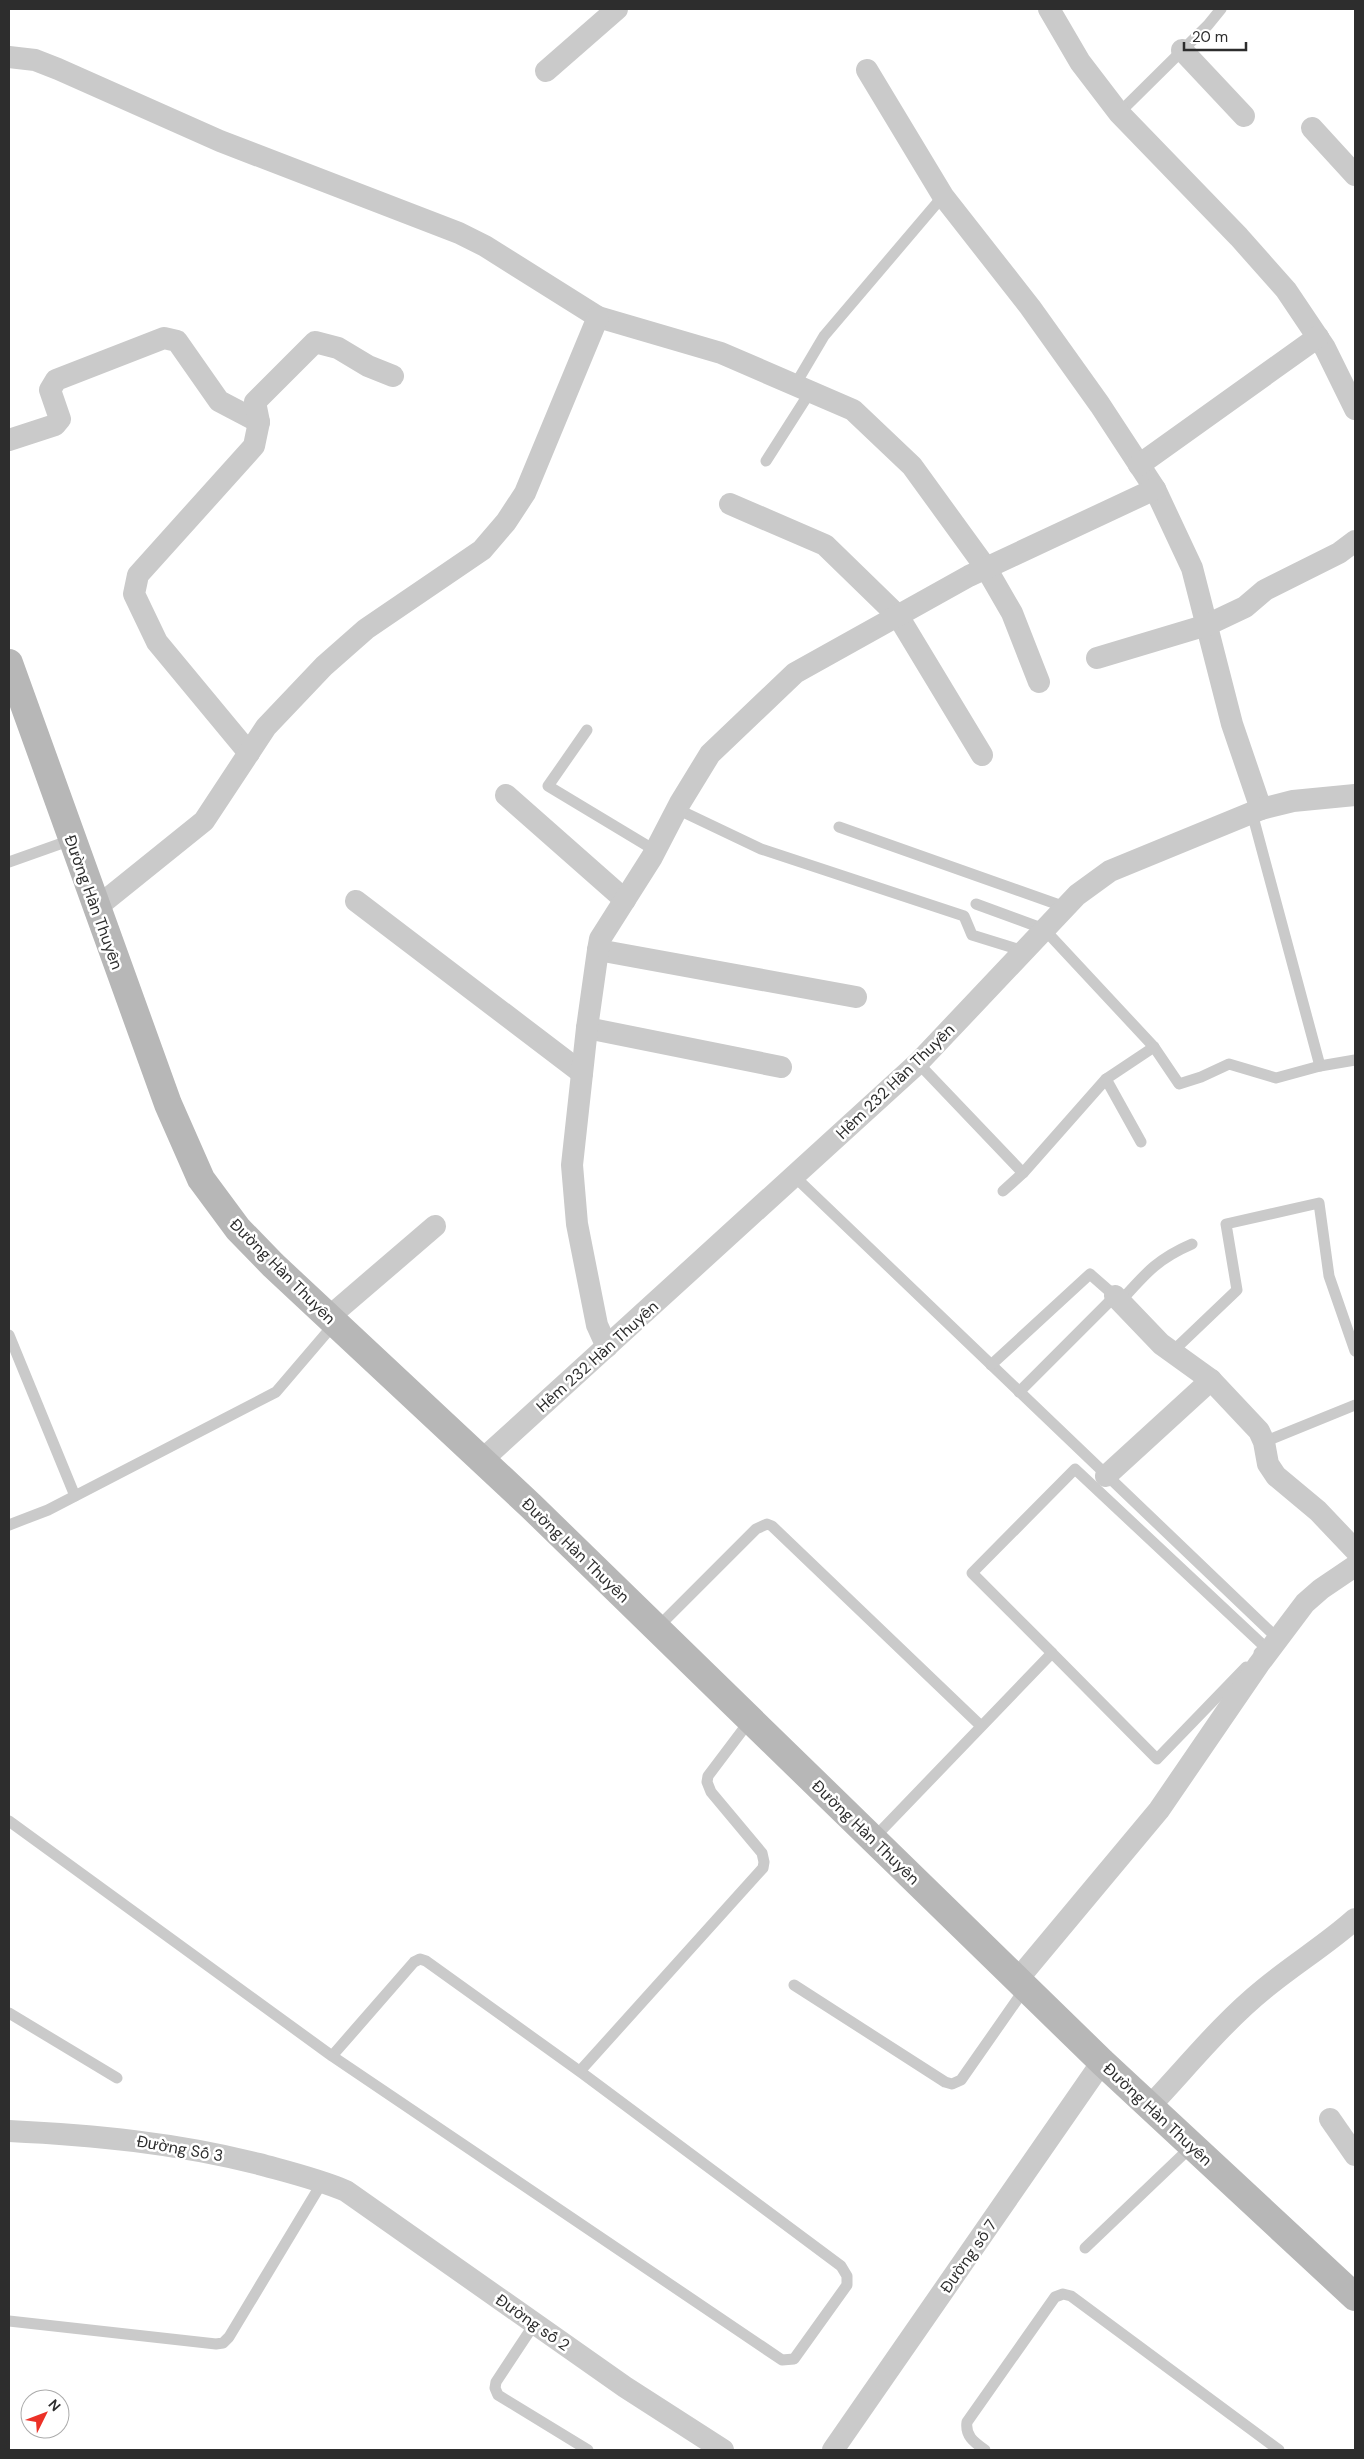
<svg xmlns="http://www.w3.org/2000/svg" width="1364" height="2459" font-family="'DM Sans',sans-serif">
  <rect width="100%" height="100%" fill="#fff"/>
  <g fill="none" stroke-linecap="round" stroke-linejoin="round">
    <g stroke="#cacaca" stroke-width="11">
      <path d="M1119 113 1208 25 1221 9"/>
      <path d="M795 385 824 336 943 196"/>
      <path d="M766 461 810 392"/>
      <path d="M587 730 548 786 656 851"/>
      <path d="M677 809 761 849 964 916 972 935 1024 951"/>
      <path d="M1252 813 1320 1066 1355 1060"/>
      <path d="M839 827 1065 907"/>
      <path d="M9 862 71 840"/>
      <path d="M976 904 1044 929 1154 1047 1179 1084 1201 1077 1229 1064 1276 1078 1320 1066"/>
      <path d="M918 1063 1023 1173 1003 1191"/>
      <path d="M1106 1079 1154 1047"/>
      <path d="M1023 1173 1106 1079 1141 1142"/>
      <path d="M794 1176 1278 1639"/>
      <path d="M1120 1302C1145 1274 1157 1259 1192 1244"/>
      <path d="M9 1335 75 1496"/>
      <path d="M1172 1352 1237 1290 1226 1224 1319 1203 1329 1276 1355 1351"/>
      <path d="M991 1365 1090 1274 1115 1296 1019 1392"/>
      <path d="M1264 1442 1355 1405"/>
      <path d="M9 1525 48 1510 276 1392 335 1323"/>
      <path d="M657 1628 756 1529 767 1524 772 1526 981 1726"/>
      <path d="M1052 1653 972 1573 1075 1469 1265 1647 1259 1653"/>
      <path d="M9 1821 332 2056 782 2360 794 2359 847 2285V2276L841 2266 582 2073 426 1961 420 1959 414 1962 332 2056"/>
      <path d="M873 1839 1052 1653 1157 1759 1246 1667"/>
      <path d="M794 1985 945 2082 952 2084 961 2080 1026 1987"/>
      <path d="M9 2013 117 2078"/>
      <path d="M580 2071 763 1868 764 1862 762 1853 711 1792 707 1782 708 1776 751 1719"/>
      <path d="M1085 2248 1192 2146"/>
      <path d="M9 2321 216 2344 223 2343 229 2337 323 2181"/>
      <path d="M535 2323 496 2382 495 2388 498 2395 588 2450"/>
      <path d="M985 2450C974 2442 965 2436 967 2422L1055 2297 1063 2294 1071 2296 1279 2450"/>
    </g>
    <g stroke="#cacaca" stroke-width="22">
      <path d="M1049 9 1080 62 1119 113 1239 237 1286 290 1325 348 1355 409"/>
      <path d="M1182 50 1244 116"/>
      <path d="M9 57 35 60 58 69 220 141 459 233 485 246 598 317 721 353 853 410 912 466 986 568 1012 613 1039 682"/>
      <path d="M867 70 943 196 1030 307 1100 405 1155 489 1192 568 1232 724 1261 809"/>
      <path d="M546 71 617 9"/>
      <path d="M1312 128 1355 175"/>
      <path d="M9 440 55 425 60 419 50 390 56 380 164 338 177 341 219 401 259 422"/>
      <path d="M1139 465 1318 337"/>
      <path d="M730 504 825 545 898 616 982 755"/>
      <path d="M1097 658 1207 625 1245 607 1265 590 1339 553 1355 541"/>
      <path d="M249 753 157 642 134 594 138 575 254 446 259 422 255 402 315 342 338 348 368 366 393 376"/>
      <path d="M506 795 625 900"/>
      <path d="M356 901 582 1073"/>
      <path d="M96 908 204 821 266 727 324 666 366 629 482 550 506 522 525 493 598 317"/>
      <path d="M598 950 856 997"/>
      <path d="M587 1028 781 1067"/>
      <path d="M1115 1296 1161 1344 1211 1380 1259 1431 1264 1442 1268 1464 1276 1476 1318 1511 1355 1550"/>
      <path d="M329 1317 435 1226"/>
      <path d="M607 1347 597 1325 577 1224 572 1165 587 1028 598 950 600 939 652 857 680 803 710 754 795 673 969 576 1155 489"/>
      <path d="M482 1460 918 1063 1077 895 1110 871 1261 809 1293 801 1355 795"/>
      <path d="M1106 1476 1211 1380"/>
      <path d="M1018 1979 1159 1810 1259 1664 1305 1603 1321 1589 1355 1566"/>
      <path d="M1150 2106C1187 2067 1222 2023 1264 1989 1294 1964 1326 1945 1355 1919"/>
      <path d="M1330 2119 1355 2155"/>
      <path d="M9 2131C94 2135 176 2143 259 2164 288 2172 318 2179 346 2191L625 2387 723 2450"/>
      <path d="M833 2450 1102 2062"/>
    </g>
    <path stroke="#b7b7b7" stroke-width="28" d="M9 663 168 1104 201 1179 238 1229 273 1265 531 1506 1102 2062 1355 2297"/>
  </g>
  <g text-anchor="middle" stroke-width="5" stroke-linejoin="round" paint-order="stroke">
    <g font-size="16" fill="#2d2d2d" stroke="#fff">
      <text transform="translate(94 902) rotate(70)" y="6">Đường Hàn Thuyên</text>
      <text transform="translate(895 1081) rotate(-44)" y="6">Hẻm 232 Hàn Thuyên</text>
      <text transform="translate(283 1271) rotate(45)" y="6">Đường Hàn Thuyên</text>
      <text transform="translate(597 1356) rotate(-42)" y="6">Hẻm 232 Hàn Thuyên</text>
      <text transform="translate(576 1550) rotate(44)" y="6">Đường Hàn Thuyên</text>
      <text transform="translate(866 1832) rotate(44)" y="6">Đường Hàn Thuyên</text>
      <text transform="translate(1158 2114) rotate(43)" y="6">Đường Hàn Thuyên</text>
      <text transform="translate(180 2148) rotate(10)" y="6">Đường Số 3</text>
      <text transform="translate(968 2256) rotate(-55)" y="6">Đường số 7</text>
      <text transform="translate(533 2322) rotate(35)" y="6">Đường số 2</text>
    </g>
  </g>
  <rect width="1364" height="2459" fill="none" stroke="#2d2d2d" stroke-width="20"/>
  <g transform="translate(45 2414) rotate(48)"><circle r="24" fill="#ffffff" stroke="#ababab"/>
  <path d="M0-4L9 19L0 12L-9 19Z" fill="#ec3127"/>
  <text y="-8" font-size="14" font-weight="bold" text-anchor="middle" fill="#2d2d2d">N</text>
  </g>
  <path d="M1184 42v8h62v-8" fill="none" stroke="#2d2d2d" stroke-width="2.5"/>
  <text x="1192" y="42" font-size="15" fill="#2d2d2d" stroke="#ffffff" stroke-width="4" paint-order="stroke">20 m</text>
</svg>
